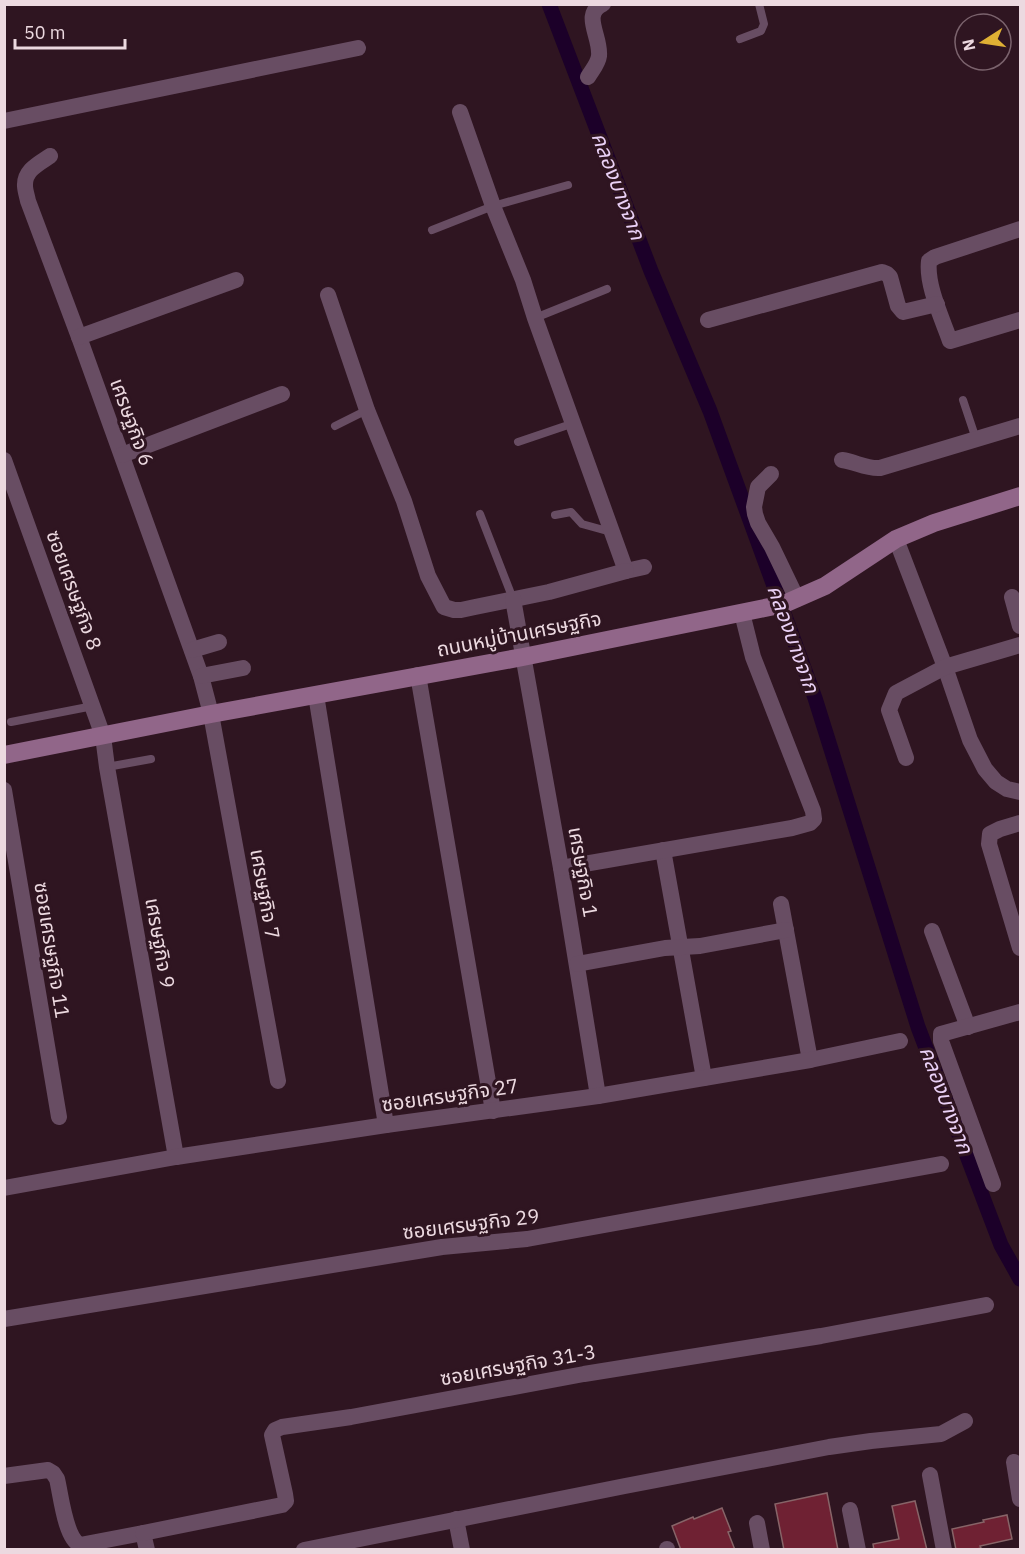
<svg xmlns="http://www.w3.org/2000/svg" width="1025" height="1554" font-family="'IBM Plex Sans','Noto Sans Thai',sans-serif">
  <rect width="100%" height="100%" fill="#2f1521"/>
  <g fill="none" stroke-linecap="round" stroke-linejoin="round">
    <path stroke="#1c0029" stroke-width="15" d="M549 4 651 271 710 411 815 698 918 1027 1001 1245 1020 1279"/>
  </g>
  <g fill="#6f2133" stroke="#876468" stroke-width="1.5">
    <path d="M827 1493 838 1550H784L775 1504Z"/>
    <path d="M915 1501 927 1550H874L873 1544 899 1539 892 1506Z"/>
    <path d="M722 1508 731 1531 728 1532 735 1550H681L672 1526 693 1517 694 1519Z"/>
    <path d="M1007 1515 1012 1539 980 1546 981 1548 973 1550H956L952 1529 984 1522 983 1520Z"/>
  </g>
  <g fill="none" stroke-linecap="round" stroke-linejoin="round">
    <g stroke="#684d63" stroke-width="8">
      <path d="M740 39 761 31 764 24 759 4"/>
      <path d="M432 230 493 206 568 185"/>
      <path d="M535 318 607 289"/>
      <path d="M963 400 976 439"/>
      <path d="M335 426 367 410"/>
      <path d="M518 442 574 423"/>
      <path d="M480 514 513 599"/>
      <path d="M555 515 571 512 582 524 611 532"/>
      <path d="M11 722 93 706"/>
      <path d="M107 767 151 759"/>
    </g>
    <g stroke="#684d63" stroke-width="16">
      <path d="M588 77C592 70 598 64 599 56 601 36 581 14 603 4"/>
      <path d="M460 112 493 206 523 280 535 318 626 571 644 567"/>
      <path d="M4 121 358 48"/>
      <path d="M50 156C40 163 24 170 25 186 25 190 27 196 28 201L79 337 201 676 211 714 278 1081"/>
      <path d="M1020 229 935 257 929 261C926 285 942 318 950 341L1020 320"/>
      <path d="M328 295 367 410 404 501 428 576 444 607 454 610H461L475 607 549 592 626 571"/>
      <path d="M708 320 882 272 887 274 890 277 898 306 903 312 937 304"/>
      <path d="M79 337 236 280"/>
      <path d="M122 455 282 394"/>
      <path d="M4 460 103 736 107 767 176 1157"/>
      <path d="M842 460C856 462 866 469 880 468L1020 426"/>
      <path d="M771 474 758 487 754 507 755 514 758 523 772 547 797 599"/>
      <path d="M896 539 945 667 970 740 985 769 996 782 1007 789 1020 792"/>
      <path d="M1012 597 1020 626"/>
      <path d="M513 599 561 868 598 1096"/>
      <path d="M192 650 219 642"/>
      <path d="M418 675 493 1111"/>
      <path d="M201 676 243 668"/>
      <path d="M316 695 386 1125"/>
      <path d="M906 758 889 710 896 693 945 667 1020 645"/>
      <path d="M4 790 59 1117"/>
      <path d="M1020 823 1000 829 990 834 989 844 1020 948"/>
      <path d="M663 850 704 1078"/>
      <path d="M561 868 792 828 810 823 814 819 813 811 753 657 742 613"/>
      <path d="M781 904 810 1060"/>
      <path d="M932 931 968 1027"/>
      <path d="M577 964 665 948 700 946 786 930"/>
      <path d="M993 1184 941 1041V1034L1020 1012"/>
      <path d="M4 1188 176 1157 386 1125 598 1096 810 1060 900 1041"/>
      <path d="M4 1319 442 1247 527 1239 941 1164"/>
      <path d="M1014 1462 1020 1499"/>
      <path d="M930 1475 944 1550"/>
      <path d="M4 1476 48 1470 53 1473 57 1479C61 1495 65 1538 80 1545L143 1533 147 1550"/>
      <path d="M850 1510 858 1550"/>
      <path d="M456 1519 462 1550"/>
      <path d="M757 1523 762 1550"/>
      <path d="M143 1533 282 1505 286 1501 285 1494 272 1435 275 1430 282 1427 351 1417 584 1374 821 1336 986 1305"/>
      <path d="M667 1549V1550"/>
      <path d="M304 1550 625 1486 829 1447 871 1441 941 1434 965 1421"/>
    </g>
    <path stroke="#916689" stroke-width="18" d="M4 755 211 714 523 657 784 604 825 586 896 539 934 523 1020 496"/>
  </g>
  <g text-anchor="middle" stroke-width="6" stroke-linejoin="round" paint-order="stroke">
    <g font-size="20" fill="#ecd9e0" stroke="#2f1521">
      <text transform="translate(132 422) rotate(70)" y="7">เศรษฐกิจ 6</text>
      <text transform="translate(74 590) rotate(70)" y="7">ซอยเศรษฐกิจ 8</text>
      <text transform="translate(519 634) rotate(-11)" y="7">ถนนหมู่บ้านเศรษฐกิจ</text>
      <text transform="translate(583 872) rotate(80)" y="7">เศรษฐกิจ 1</text>
      <text transform="translate(265 894) rotate(80)" y="7">เศรษฐกิจ 7</text>
      <text transform="translate(160 943) rotate(80)" y="7">เศรษฐกิจ 9</text>
      <text transform="translate(52 950) rotate(81)" y="7">ซอยเศรษฐกิจ 11</text>
      <text transform="translate(450 1095) rotate(-8)" y="7">ซอยเศรษฐกิจ 27</text>
      <text transform="translate(471 1224) rotate(-7)" y="7">ซอยเศรษฐกิจ 29</text>
      <text transform="translate(518 1365) rotate(-10)" y="7">ซอยเศรษฐกิจ 31-3</text>
    </g>
    <g font-size="21" font-style="italic" fill="#ead1f6" stroke="#2f1521">
      <text transform="translate(618 186) rotate(69)" y="7">คลองบางจาก</text>
      <text transform="translate(793 639) rotate(70)" y="7">คลองบางจาก</text>
      <text transform="translate(946 1100) rotate(69)" y="7">คลองบางจาก</text>
    </g>
  </g>
  <rect width="1025" height="1554" fill="none" stroke="#ecd9e0" stroke-width="12"/>
  <g transform="translate(983 42) rotate(258)"><circle r="28" fill="#2f1521" stroke="#7b636d" stroke-width="1.5"/>
  <path d="M0-4.5L10 22L0 15L-10 22Z" fill="#dfb034"/>
  <text y="-9" font-size="16" font-weight="bold" text-anchor="middle" fill="#ecd9e0">N</text>
  </g>
  <path d="M15 39v9h110v-9" fill="none" stroke="#ecd9e0" stroke-width="3"/>
  <text x="24" y="39" font-size="18" fill="#ecd9e0" stroke="#2f1521" stroke-width="4.5" paint-order="stroke">50 m</text>
</svg>
